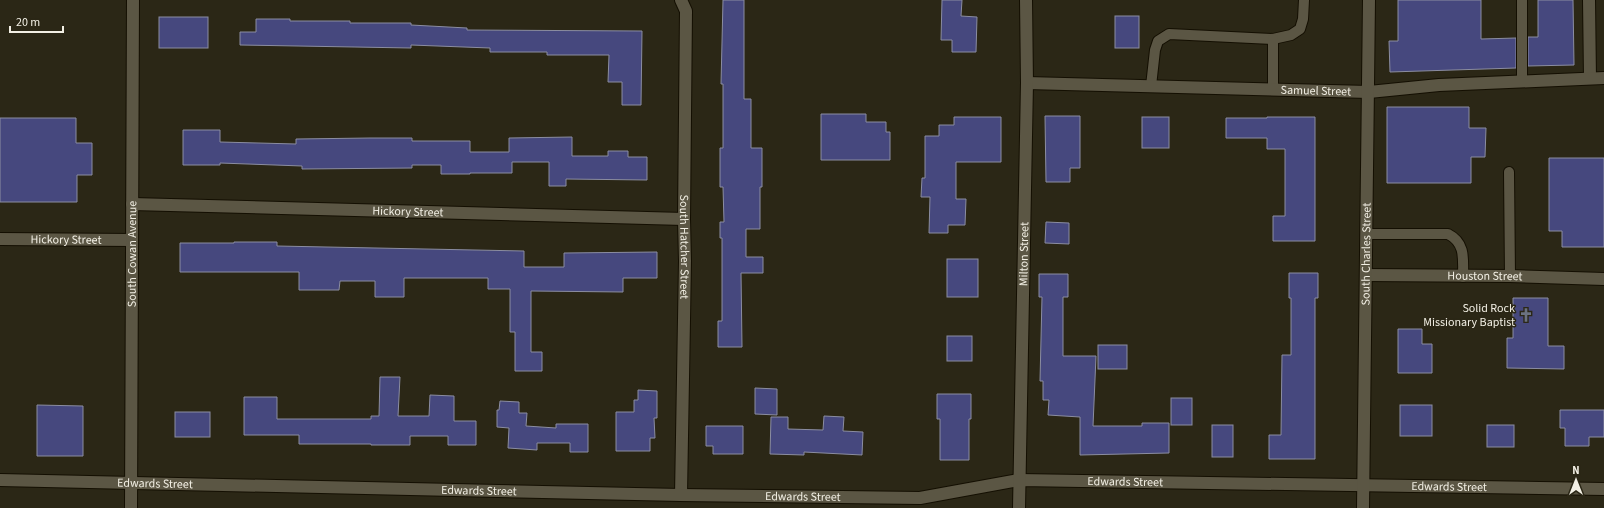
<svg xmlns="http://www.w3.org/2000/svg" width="1604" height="508" font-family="'Source Sans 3',sans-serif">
  <rect width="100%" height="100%" fill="#2b2716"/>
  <g fill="#46487e" stroke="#8b8da1">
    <path d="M723 0H744V99H751V148H762V187H760V229H746V257H763V273H741L742 347H718V321H722V238H720V222H724L723 187H720V148H723V84H721Z"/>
    <path d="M942 0H962L961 16 977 17 976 52H952V40H941Z"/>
    <path d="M1398 0H1481V39L1516 38V68L1390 72 1389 41H1398Z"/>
    <path d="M1538 0H1573L1574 65 1528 66V37H1538Z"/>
    <rect x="1115" y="16" width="24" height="32"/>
    <rect x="159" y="17" width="49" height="31"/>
    <path d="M256 19H290V21H350V23H411V25L467 28V30L642 31 641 105H622V82H608L609 55H547V52H490V48L411 45V48L240 45V32H256Z"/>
    <path d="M1387 107H1469V128H1486L1485 157H1471V183H1387Z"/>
    <path d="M821 114H866V122H886V132H890V160H821Z"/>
    <path d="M1045 116H1080V168H1070V182H1046Z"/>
    <path d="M954 117H1001V162H956V199H966L965 225H948V233H929L930 197H921L922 178H925V136H939V125H954Z"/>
    <rect x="1142" y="117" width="27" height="31"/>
    <path d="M1267 117H1315V241H1273V216H1285V149H1267V138H1226V118H1267Z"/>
    <path d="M0 118H76V143H92V175H77V202H0Z"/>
    <path d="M183 130H220V142L296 144V139L370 138H412V141H470V152H509V138L572 137V156H608V151H628V157H647V180L566 179V186H549V162H512V173H470V174H441V165H412V168L302 169V166L220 163V165H183Z"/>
    <path d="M1549 158H1604V247H1562V231H1549Z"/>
    <path d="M1046 222 1069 223V244L1045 243Z"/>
    <path d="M234 242H277V246L524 251V267H564V253L657 252V278H623V292L531 291V352H542V371H515V332H510V289H488V278H404V297H375V281H340L339 290H299V272H180V243H234Z"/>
    <rect x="947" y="259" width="31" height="38"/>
    <path d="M1289 273H1318V298H1315V459H1269V435H1281L1282 355H1291V298H1289Z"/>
    <path d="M1039 274H1068V297H1063V356H1096L1093 426H1142V423H1169V453L1080 455V417L1048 415 1049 400H1043V381H1040L1042 297H1039Z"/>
    <path d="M1513 298H1548V346H1564V369L1507 368V338H1513Z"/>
    <path d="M1398 329H1422V344H1432V373H1398Z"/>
    <rect x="947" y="336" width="25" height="25"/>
    <rect x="1098" y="345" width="29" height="24"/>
    <path d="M380 377H400L398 416H429L430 395 454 396V421H476V445H448V436H410V445H371V444H299V435H244V397H277V419H371V416H379Z"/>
    <path d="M755 388 777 389V415L755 414Z"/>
    <path d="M638 390 657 391V418H654L655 438H650V451H616V412H634V400H638Z"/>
    <path d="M937 394H971V419H969V460H940V419H937Z"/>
    <rect x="1171" y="398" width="21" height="27"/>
    <path d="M500 401 519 402V413H527L526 426 556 428V424H588V452H570V443H537V450L508 448 509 428 497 427V410H499Z"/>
    <path d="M37 405 83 406V456H37Z"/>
    <rect x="1400" y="405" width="32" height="31"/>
    <path d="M1560 410H1604V437H1589V446H1565V428H1560Z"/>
    <rect x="175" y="412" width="35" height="25"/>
    <path d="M824 416 844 417 843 431 863 432 862 455 804 452V455L770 454 771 417H788V429L823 430Z"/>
    <rect x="1212" y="425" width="21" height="32"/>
    <rect x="1487" y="425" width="27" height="22"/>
    <path d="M706 426H743V454H713V446H706Z"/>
  </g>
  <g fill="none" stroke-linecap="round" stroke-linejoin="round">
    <defs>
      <g id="service">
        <path d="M1522 0V80"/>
        <path d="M1151 86 1155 50 1158 41 1169 34 1273 39 1291 35 1300 29 1303 19 1304 0"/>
        <path d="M1273 89V39"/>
        <path d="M1509 172 1510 276"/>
        <path d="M1367 234H1448C1466 243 1463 260 1463 277"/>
      </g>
      <g id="minor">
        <path id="s1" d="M681 0 686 11 684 219 685 261 681 495"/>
        <path d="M1589 0 1590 78"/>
        <path id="s2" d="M1027 83 1369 92 1439 85 1604 78"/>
        <path id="s3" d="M132 204 684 219"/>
        <path id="s4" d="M0 239 132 240"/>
        <path id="s5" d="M1366 275 1510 276 1604 279"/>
        <path id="s6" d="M0 480 681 495 920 498 1019 480 1604 489"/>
        <path id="s7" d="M1019 508 1027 83 1026 0"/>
        <path id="s8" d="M1363 508 1369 0"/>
      </g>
      <g id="tertiary">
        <path id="s9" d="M131 508 133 0"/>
      </g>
    </defs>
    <use href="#service" stroke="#140f02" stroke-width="12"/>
    <use href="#minor" stroke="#140f02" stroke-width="14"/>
    <use href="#tertiary" stroke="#140f02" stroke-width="14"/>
    <use href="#service" stroke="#5b5644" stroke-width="10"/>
    <use href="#minor" stroke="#5b5644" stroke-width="12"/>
    <use href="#tertiary" stroke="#5b5644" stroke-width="12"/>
  </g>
  <defs>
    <symbol id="church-bare" viewBox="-9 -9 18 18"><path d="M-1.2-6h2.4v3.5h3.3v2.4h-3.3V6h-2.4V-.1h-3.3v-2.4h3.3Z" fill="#6b7280" stroke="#2b2716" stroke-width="2.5" paint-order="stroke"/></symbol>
  </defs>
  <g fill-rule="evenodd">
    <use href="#church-bare" x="1516" y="305" width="20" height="20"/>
  </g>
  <g text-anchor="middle" stroke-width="3" stroke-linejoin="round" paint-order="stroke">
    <g font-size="12" fill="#f2efe4" stroke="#2b2716">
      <text dy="4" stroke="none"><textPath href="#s2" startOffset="289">Samuel Street</textPath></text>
      <text dy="4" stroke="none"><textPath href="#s3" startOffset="276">Hickory Street</textPath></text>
      <text dy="4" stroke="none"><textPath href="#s4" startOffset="66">Hickory Street</textPath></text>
      <text dy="4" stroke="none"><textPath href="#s1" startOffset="248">South Hatcher Street</textPath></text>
      <text dy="4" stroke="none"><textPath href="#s9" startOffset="254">South Cowan Avenue</textPath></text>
      <text dy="4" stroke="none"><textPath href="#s7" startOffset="254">Milton Street</textPath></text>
      <text dy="4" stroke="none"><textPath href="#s8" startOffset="254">South Charles Street</textPath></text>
      <text dy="4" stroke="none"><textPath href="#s5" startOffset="119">Houston Street</textPath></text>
      <text dy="4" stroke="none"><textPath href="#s6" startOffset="1127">Edwards Street</textPath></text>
      <text dy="4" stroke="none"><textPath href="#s6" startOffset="155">Edwards Street</textPath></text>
      <text dy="4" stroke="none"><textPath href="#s6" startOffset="1451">Edwards Street</textPath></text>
      <text dy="4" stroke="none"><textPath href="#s6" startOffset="479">Edwards Street</textPath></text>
      <text dy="4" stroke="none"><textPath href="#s6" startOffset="803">Edwards Street</textPath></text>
    </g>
    <g font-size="12" fill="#f2efe4" stroke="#2b2716" text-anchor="end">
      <text x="1515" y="312">Solid Rock<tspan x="1515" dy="14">Missionary Baptist</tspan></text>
    </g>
  </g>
  <g transform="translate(1576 480)" stroke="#2b2716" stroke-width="3" paint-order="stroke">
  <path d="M0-3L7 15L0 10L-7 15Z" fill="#f2efe4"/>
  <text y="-6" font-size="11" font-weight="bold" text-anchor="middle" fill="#f2efe4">N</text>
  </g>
  <path d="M10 26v6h53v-6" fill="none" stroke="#f2efe4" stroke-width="2"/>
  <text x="16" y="26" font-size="12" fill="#f2efe4" stroke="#2b2716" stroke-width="3" paint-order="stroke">20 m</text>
</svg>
